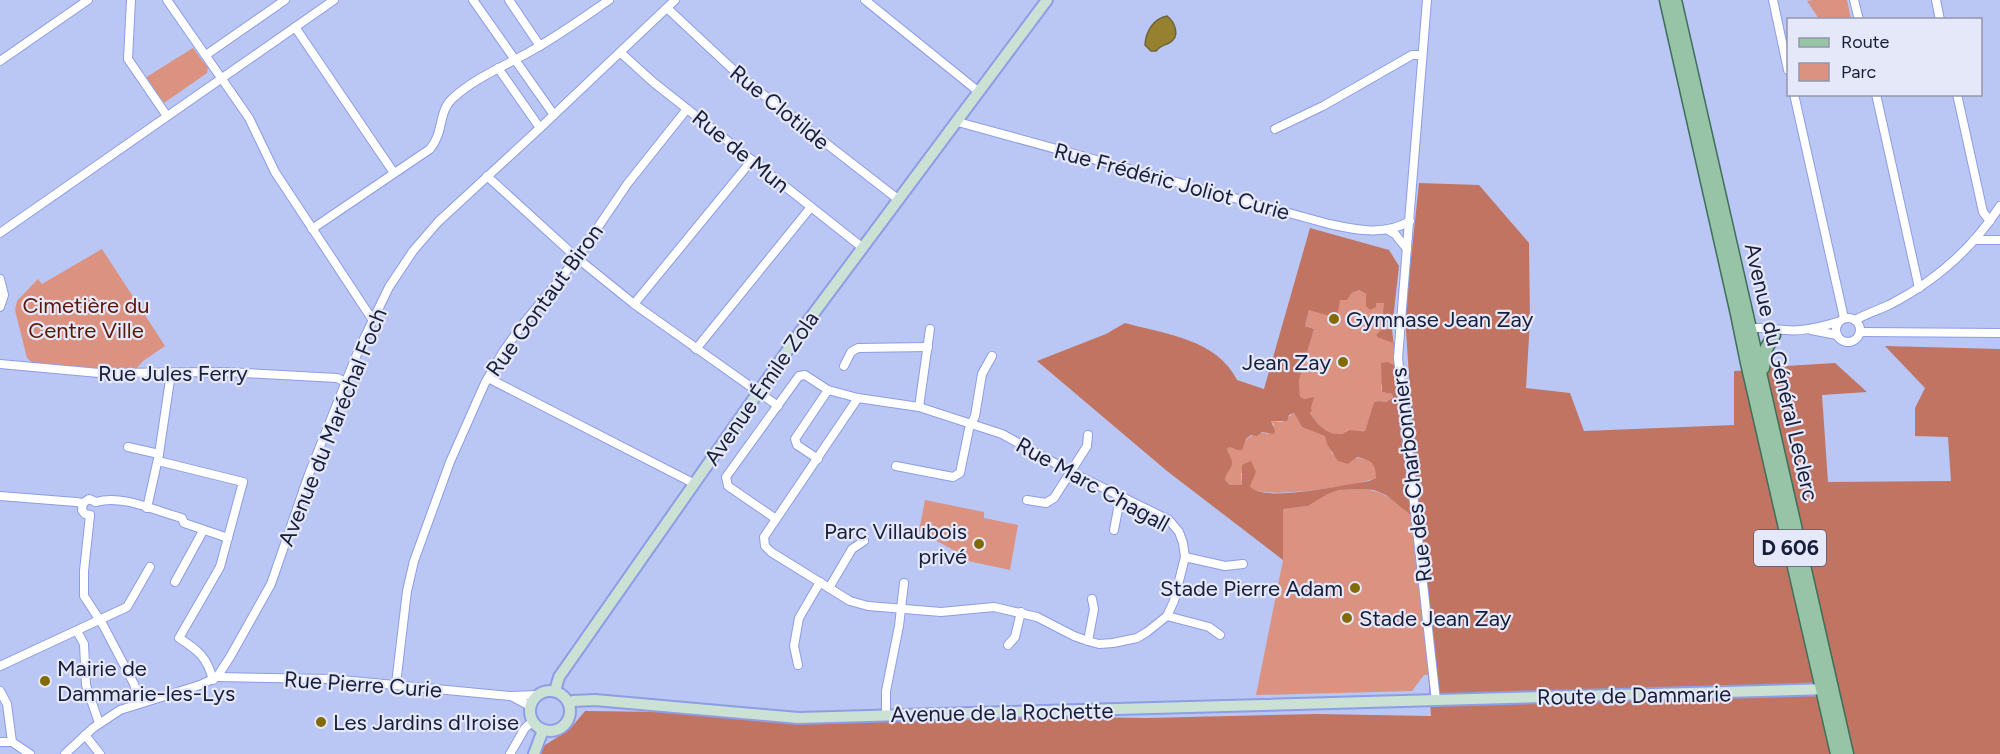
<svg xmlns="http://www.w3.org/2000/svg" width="2000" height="754" font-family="Figtree,sans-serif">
  <rect width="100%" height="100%" fill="#bac6f3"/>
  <g fill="#dc9280">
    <path d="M1813 0H1847L1851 19H1819L1807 1Z"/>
    <path d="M193 48 208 68 207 73 164 103 145 78Z"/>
    <path d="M102 249 165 346 143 361 136 369 97 371 34 364 27 358 15 310 17 301 38 279 42 284Z"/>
    <path d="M1359 290 1366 294 1368 308 1376 303H1384L1383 310 1385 317H1377L1380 320 1390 321 1391 323 1389 329 1381 330 1379 338 1394 342 1396 366C1389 374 1378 381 1382 392L1392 394 1393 398 1386 402 1379 401 1374 402 1365 431C1359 433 1356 430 1350 430 1341 431 1350 432 1341 434 1326 437 1318 424 1310 413L1312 410 1305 399 1300 397 1299 379 1314 329 1305 326 1309 310 1336 313 1340 299 1347 300 1352 293Z"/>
    <path d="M1294 413 1302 427 1326 436 1332 454 1370 460 1376 468V478C1355 486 1269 499 1251 489L1250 483 1256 472 1241 473 1242 485H1230L1225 480C1226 463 1236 471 1227 449L1230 447 1237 450C1246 441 1253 429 1268 434L1274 425 1271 421 1282 422Z"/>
    <path d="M1362 489C1384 490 1397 503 1412 516L1429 675H1424L1412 691 1256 695 1283 560V509L1308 506 1328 494 1339 490Z"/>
    <path d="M925 500 984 512V518L1018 525 1010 570 968 561 966 557 919 531Z"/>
  </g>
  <g fill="#c17462" fill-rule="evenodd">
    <path d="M1419 183 1479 185 1529 243 1530 320 1526 388 1570 393 1584 431 1734 425V371L1755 370 1772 367 1835 363 1867 392 1822 395 1828 482 1951 481 1948 437 1915 436V408L1925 388 1885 346 2000 349V754H541L542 747 570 729 585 711 1147 718 1318 714 1431 716 1405 315Z"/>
    <path d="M1310 228 1389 250 1399 266 1392 329 1412 516 1386 495 1374 490 1362 489 1339 490 1328 494 1308 506 1283 509V560L1167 471 1037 361 1106 334 1125 323C1164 334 1217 339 1237 380L1264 389ZM1359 290 1366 294V306L1370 310 1376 307V303H1384L1383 310 1384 317 1371 316 1370 321 1372 324 1384 320 1391 323 1389 329 1381 330 1376 335 1379 338 1394 343 1396 366 1387 362 1381 363 1382 392 1392 394 1393 398 1386 402 1379 401 1374 402 1365 431C1359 432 1356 430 1350 430 1347 430 1344 434 1341 434 1326 435 1318 425 1310 413L1312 411 1311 408 1314 397 1305 399 1300 397 1299 380 1314 329 1305 326 1309 310 1337 318 1340 300H1347L1352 293ZM1294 413 1302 427 1325 436 1327 444 1338 461 1348 464 1357 457C1371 460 1376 463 1376 478L1369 481C1348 484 1260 504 1250 486L1256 472 1251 461 1242 465V485H1230L1225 480C1225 473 1232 469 1232 463 1232 458 1228 453 1227 449L1230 447 1237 450H1242L1246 439 1251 435 1257 436 1262 432 1274 434 1275 431 1271 421H1287L1289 415Z"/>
  </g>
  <path fill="#968131" stroke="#706333" stroke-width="1.5" d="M1167 16C1175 22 1181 37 1169 43 1163 46 1161 45 1156 51H1151L1145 45C1146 31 1153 19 1167 16Z"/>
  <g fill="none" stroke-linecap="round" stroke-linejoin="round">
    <defs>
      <g id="minor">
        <path d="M131 0 128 59 167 116"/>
        <path d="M167 0 249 118 275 172 372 319"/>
        <path d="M473 0 554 115"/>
        <path d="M509 0 540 46"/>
        <path d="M865 0 979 92"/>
        <path d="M1427 0 1398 358 1436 701"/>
        <path d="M1773 0 1788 70"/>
        <path d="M1854 0 1859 20"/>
        <path d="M1936 0 1940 20"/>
        <path d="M667 8 742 78 899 200"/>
        <path d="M295 27 394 173"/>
        <path d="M621 53 653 82 863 248"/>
        <path d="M206 55 285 0"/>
        <path d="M0 61 88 0"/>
        <path d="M498 68 540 128"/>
        <path d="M1794 94 1844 318"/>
        <path d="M1876 94 1919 288"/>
        <path d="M1957 94 1983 212 1990 221"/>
        <path d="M958 122 1329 224C1356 230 1385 236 1410 221"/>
        <path d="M1275 129 1323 106 1412 55H1422"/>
        <path d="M487 176 577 258 634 304 778 406"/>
        <path d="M312 229 430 149C444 133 438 112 452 99 474 78 505 66 531 51 558 36 583 18 609 0"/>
        <path d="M1388 230 1395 234 1407 249"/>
        <path d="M0 233 334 0"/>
        <path d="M1974 240H2000"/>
        <path d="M0 279 4 295 0 307"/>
        <path d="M634 304 752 160"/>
        <circle cx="1848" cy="330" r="12"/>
        <path d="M1855 320C1866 314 1878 310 1889 305 1934 282 1973 248 2000 206"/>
        <path d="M1748 329C1761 326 1773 330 1786 330 1803 332 1822 326 1838 322"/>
        <path d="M1811 330 1837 335"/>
        <path d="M1860 332 2000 333"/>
        <path d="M696 349 811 207"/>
        <path d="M0 364 99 373 226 372 337 378 346 382"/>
        <path d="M844 366 851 352 858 348 928 347"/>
        <path d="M488 378 693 483"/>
        <path d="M858 398 919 407 1002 434 1071 472 1169 520 1179 532 1183 543 1185 557 1174 601 1167 616 1147 632 1137 638 1113 643 1099 644 1088 641 1074 636 1037 617 994 607 941 612 868 606 850 601 771 552 765 546 764 537Z"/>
        <path d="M919 407 930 329"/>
        <path d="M128 447 159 454"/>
        <path d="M818 459 797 445 795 439 828 390"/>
        <path d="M158 461 243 482 220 567 179 638C198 650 207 657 213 680"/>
        <path d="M896 466 953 477 960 473 969 429 975 416 982 374 992 356"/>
        <path d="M0 496 76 502 83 503 89 499 96 502"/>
        <path d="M1027 500 1046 503 1054 498 1087 446 1088 435"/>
        <path d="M96 502C123 494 155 511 182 518L184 523 228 538"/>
        <path d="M83 503 82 510 85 514 90 515"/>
        <path d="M147 508 159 454 171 373"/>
        <path d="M90 515 84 571V596L103 625 134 684 140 703"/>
        <path d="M776 519 728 486 726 477 799 376 805 375 828 390 858 398"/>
        <path d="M1114 530 1118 509 1125 498"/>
        <path d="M1185 557 1225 566 1243 564"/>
        <path d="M175 582 203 531"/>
        <path d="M829 588 852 549 864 541"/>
        <path d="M1167 616 1209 627 1220 635"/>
        <path d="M77 631 84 644 86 685 99 723"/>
        <path d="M1088 641 1094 609 1092 599"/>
        <path d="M1008 645 1015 637 1021 612"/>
        <path d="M798 665 794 646 799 618 820 582"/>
        <path d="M0 666 127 607 150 567"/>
        <path d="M217 677 331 679 510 696 538 695"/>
        <path d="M396 684 407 591 414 561 450 462 485 383 503 352 520 328 577 258 628 183 687 109"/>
        <path d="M0 691 7 704 12 742"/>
        <path d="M511 696 530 706"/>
        <path d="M886 715V691L899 626 904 583"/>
        <path d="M85 735 100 754"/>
        <path d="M0 742H12L30 754"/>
        <path d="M65 754 93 728 120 710 200 685 217 677 230 657 271 584 309 474 359 349 389 287 413 251 438 222 540 128 675 0"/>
        <path d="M510 754 525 728 533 721"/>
      </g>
      <g id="secondary">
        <circle cx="550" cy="711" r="20"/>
        <path d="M555 691 559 677 808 321 1047 0"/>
        <path d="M569 703 573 701 595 700 798 718 1829 689"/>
        <path d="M534 754 543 730"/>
      </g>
      <g id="primary">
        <path d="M1666 0 1737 314 1747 363 1837 754"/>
        <path d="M1675 0 1847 754"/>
        <path d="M1763 368 1766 349 1774 335"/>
      </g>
    </defs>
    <use href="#minor" stroke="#8d9de6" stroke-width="10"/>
    <use href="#secondary" stroke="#8d9de6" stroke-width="14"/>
    <use href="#primary" stroke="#3d6f5a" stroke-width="15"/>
    <use href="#minor" stroke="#fff" stroke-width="8"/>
    <use href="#secondary" stroke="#cbe1d3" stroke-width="10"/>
    <use href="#primary" stroke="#97c3a7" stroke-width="12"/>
  </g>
  <g fill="#826b06" stroke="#e4e8f8" stroke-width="2">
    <circle cx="1334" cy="319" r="6"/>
    <circle cx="1343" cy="362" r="6"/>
    <circle cx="979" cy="544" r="6"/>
    <circle cx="1355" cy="588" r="6"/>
    <circle cx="1347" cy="618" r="6"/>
    <circle cx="45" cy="681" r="6"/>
    <circle cx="321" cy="722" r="6"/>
  </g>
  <g text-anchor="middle" stroke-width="4.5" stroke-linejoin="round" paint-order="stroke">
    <rect fill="#e4e8f8" stroke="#555a72" stroke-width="1.5" x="1754" y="530" width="72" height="36" rx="4.5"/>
    <g font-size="21" font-weight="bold" fill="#181d39">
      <text x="1790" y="555">D 606</text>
    </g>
    <g font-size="22" fill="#181d39" stroke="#e4e8f8">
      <text transform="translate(780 107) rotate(39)" y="8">Rue Clotilde</text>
      <text transform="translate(741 151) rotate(39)" y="8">Rue de Mun</text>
      <text transform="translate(1172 181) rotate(15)" y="8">Rue Frédéric Joliot Curie</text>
      <text transform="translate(544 300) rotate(-54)" y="8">Rue Gontaut Biron</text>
      <text transform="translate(1782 372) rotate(77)" y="8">Avenue du Général Leclerc</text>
      <text x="173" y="381">Rue Jules Ferry</text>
      <text transform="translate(761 388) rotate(-55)" y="8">Avenue Émile Zola</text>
      <text transform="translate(332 427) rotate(-68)" y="8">Avenue du Maréchal Foch</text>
      <text transform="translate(1411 475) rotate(-97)" y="8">Rue des Charbonniers</text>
      <text transform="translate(1093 484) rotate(29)" y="8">Rue Marc Chagall</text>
      <text transform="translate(363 684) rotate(4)" y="8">Rue Pierre Curie</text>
      <text transform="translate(1634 695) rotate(-1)" y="8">Route de Dammarie</text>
      <text transform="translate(1002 712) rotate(-1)" y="8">Avenue de la Rochette</text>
    </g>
    <g font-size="22" fill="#5e1707" stroke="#e4e8f8">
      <text x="86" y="313">Cimetière du<tspan x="86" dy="25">Centre Ville</tspan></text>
    </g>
    <g font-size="22" fill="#181d39" stroke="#e4e8f8" text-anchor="start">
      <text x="1346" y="327">Gymnase Jean Zay</text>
      <text x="1331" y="370" text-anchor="end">Jean Zay</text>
      <text x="967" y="539" text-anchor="end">Parc Villaubois<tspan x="967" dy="25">privé</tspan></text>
      <text x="1343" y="596" text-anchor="end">Stade Pierre Adam</text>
      <text x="1359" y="626">Stade Jean Zay</text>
      <text x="57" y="676">Mairie de<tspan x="57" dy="25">Dammarie-les-Lys</tspan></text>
      <text x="333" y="730">Les Jardins d'Iroise</text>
    </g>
  </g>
  <rect x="1787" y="18" width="195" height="78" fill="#e4e8f8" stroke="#9297ac" stroke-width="1.5"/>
  <rect x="1799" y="38" width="30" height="9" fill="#97c3a7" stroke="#9297ac" stroke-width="1.5"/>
  <text x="1841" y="48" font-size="18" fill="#181d39">Route</text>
  <rect x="1799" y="63" width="30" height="18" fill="#dc9280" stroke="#9297ac" stroke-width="1.5"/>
  <text x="1841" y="78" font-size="18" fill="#181d39">Parc</text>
</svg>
